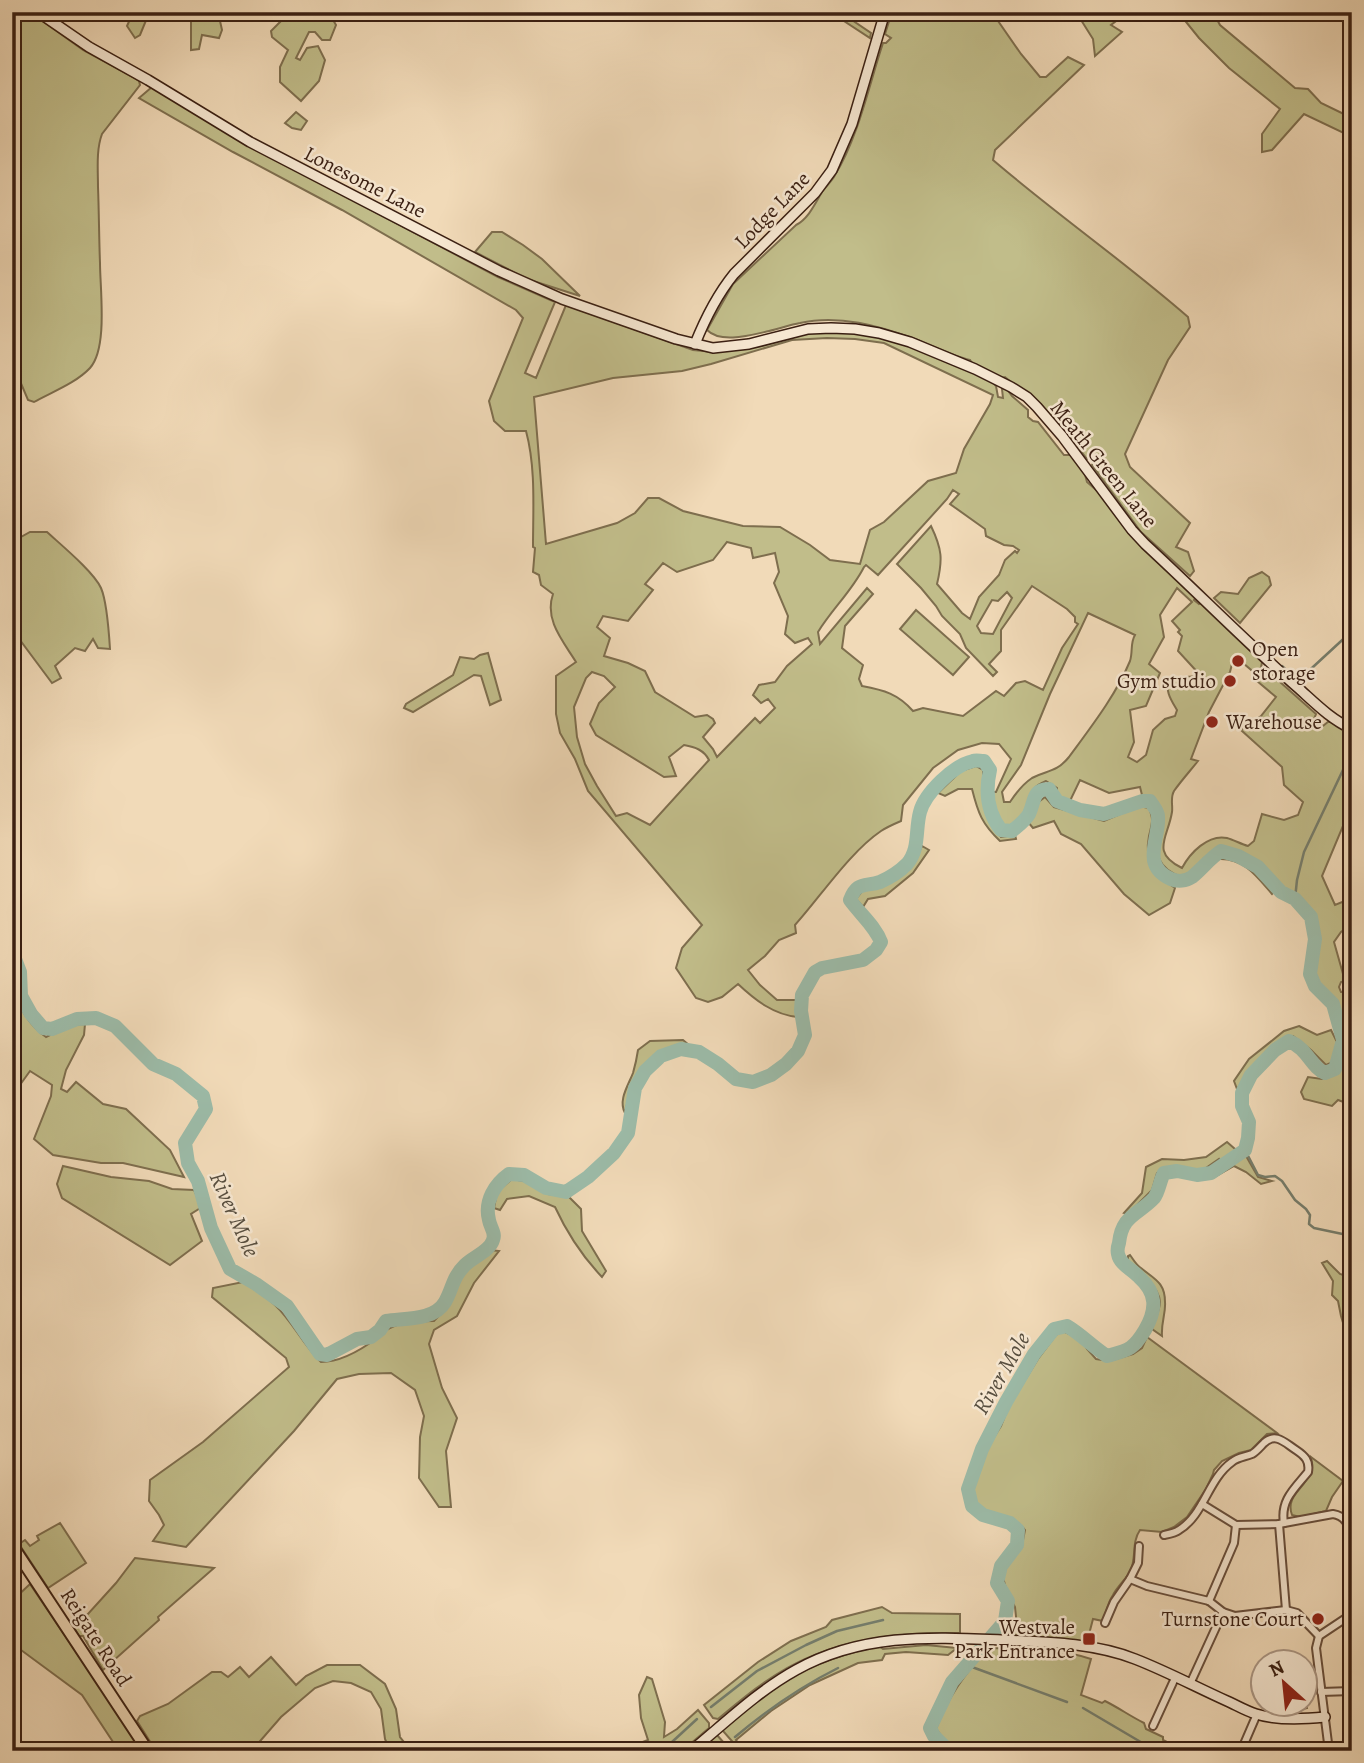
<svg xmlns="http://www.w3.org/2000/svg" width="1364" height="1763" font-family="Alegreya,serif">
  <rect width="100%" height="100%" fill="#f1dab8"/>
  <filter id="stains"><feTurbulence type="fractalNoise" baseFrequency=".00286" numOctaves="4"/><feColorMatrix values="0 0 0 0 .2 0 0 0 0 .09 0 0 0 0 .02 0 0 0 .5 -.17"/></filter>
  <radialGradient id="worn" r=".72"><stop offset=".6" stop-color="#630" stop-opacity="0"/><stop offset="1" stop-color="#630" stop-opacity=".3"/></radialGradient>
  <g fill="#c1bd8a" stroke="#7e6e4e" stroke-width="2" fill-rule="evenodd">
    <path d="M12 12H30L83 50 133 77 139 81 140 85 102 134C96 150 98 170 98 187 99 212 99 238 100 263 100 289 108 348 90 368 76 383 52 392 34 402L28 400 20 381 12 377Z"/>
    <path d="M284 12C292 12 296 17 304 18L309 12C324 12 329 11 336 25L330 40H322L315 32H309L296 58 300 60 307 48 318 46 325 60 319 81 301 101 280 82V67L288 50 272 37 271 31 284 18Z"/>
    <path d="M838 12H845L849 18 871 33 870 38 844 21Z"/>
    <path d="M892 12H997L996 18 1021 54 1040 77H1046L1068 57 1084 65 995 150 993 160C1056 214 1125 262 1188 317L1190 327 1168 360 1125 454 1130 467 1190 523 1176 547 1188 552 1194 571 1190 576 1141 532 1092 465 1095 460 1091 456 1087 459 1070 437 1077 429 1072 423 1065 428 1063 427 1041 406 1005 377 1002 378 972 363 970 360C952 356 933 346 915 339 879 326 839 314 800 323 789 325 779 329 769 331 751 335 721 344 707 330L733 284 796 225C808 219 815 204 822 192 826 186 832 181 835 175 858 138 869 85 883 43H886L891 38 885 34Z"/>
    <path d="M1076 12H1128L1111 25 1122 32 1095 56 1093 39Z"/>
    <path d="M1178 12H1213L1220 25 1295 88 1308 89 1321 103 1352 118V137L1304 114 1272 150 1262 152V134L1280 109 1229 68 1199 38Z"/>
    <path d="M200 13 208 21H220L222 30 219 38 202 35 199 49 191 50V15Z"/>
    <path d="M138 14 147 18 140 35 135 38 127 26 131 17Z"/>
    <path d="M152 87 245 143 498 277 555 302 525 373 536 378 566 305 693 350 714 352 813 331 866 333 925 351 990 379 996 386 998 397 1003 398 1002 389 1006 388 1012 396 1028 410V417L1033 421 1038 422 1064 455H1072L1084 471 1087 482 1103 496 1137 541 1154 559 1196 597 1194 600 1199 604 1202 602 1262 662 1261 668 1256 674 1237 658 1232 664 1230 672 1209 712 1191 759 1198 761C1190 771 1181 781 1174 791 1170 798 1173 805 1172 812 1168 838 1150 852 1182 868 1190 853 1208 834 1227 838 1234 840 1241 844 1248 846L1254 841 1262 814 1284 820 1298 815 1303 802 1284 785 1282 767 1241 730 1261 716 1276 697 1257 681 1266 673 1271 674 1316 714 1314 719 1323 726 1329 721 1352 735V797L1346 805 1343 826 1322 876 1335 905 1352 898V924L1341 932 1334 942 1345 981 1341 982 1339 987 1341 992H1346V999L1352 1015V1096L1349 1104 1338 1100 1332 1106 1304 1099 1301 1092 1308 1077 1322 1079 1334 1074 1339 1065 1346 1040 1340 1023 1337 1004 1319 988 1315 979 1314 967 1318 938 1313 916 1298 897 1279 886 1272 894C1257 877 1245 859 1221 859L1214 852 1204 858 1190 874 1181 877C1158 868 1155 856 1159 833 1160 828 1162 821 1161 816 1160 810 1157 805 1155 800L1142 795 1140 787 1109 793 1080 780 1069 803 1056 794 1057 788 1046 781C1031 787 1032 793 1028 807 1024 817 1017 822 1008 827 993 821 989 807 993 792H996L1011 759 999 744 982 743 958 750 933 768 903 805 901 821C894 824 887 827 881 831 850 852 821 896 795 925L796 933 779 940 765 956 748 970 760 985 777 1000H796L798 1017C774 1015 755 1000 738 984L722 997 708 1002 696 998 676 968 682 948 702 925 588 791 575 759 560 733 556 714V676L576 662C563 641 544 620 553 594L541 585 539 575 533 572 535 548 533 547C533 509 536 468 526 431H505L494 421 489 401 523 318 516 310 342 210 233 152 139 98ZM827 338 855 339 884 343 993 395 990 404 964 449 956 473 928 481 884 522 870 530 860 564 830 560 810 545 780 527 743 526 683 511 659 498H648L635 513 617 523 546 544 534 397 613 378 682 371 711 364 792 340ZM953 490 959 494 950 504 985 529 986 536 1004 545 1013 546 1019 550 1017 553 1015 551 1005 560 999 575 979 597 970 619 962 613 937 584C943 559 942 549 931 526L897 564 921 588 936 606 942 616 960 634 966 648 993 676 997 672 989 664 1001 651V630L1032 586 1067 609 1075 617V622L1078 624 1062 648 1043 690 1025 681 1016 683 1004 696 996 691 963 716 923 708 913 711C898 694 884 690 862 686L859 679 863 665 842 648 845 626 873 594 867 588 820 644 818 632C832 609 852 591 864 567L866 565 878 575 947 499ZM727 542 751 548 753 558 775 553 779 572 774 583 788 616 785 634 795 643 808 638 812 644 787 666 775 682 759 685 753 695 761 703 768 699 775 708 760 723 755 718 717 757 713 749 703 737 715 723 713 719 707 715 695 717 655 692 645 671 628 663 604 656 610 638 597 627 603 616 628 621 653 590 645 584 663 563 677 572 713 560ZM1177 588 1192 602 1172 621 1180 630 1178 632 1182 636 1178 651 1201 676 1170 678C1164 690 1171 700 1177 710L1175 716 1165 719 1153 730 1146 755 1137 762 1128 757 1134 742 1130 710 1146 706 1160 673 1149 664 1164 637 1160 615ZM1007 592 1012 598 993 634 981 633 977 626 992 600 998 601ZM1088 613 1135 635C1130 643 1133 652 1130 661 1116 695 1091 727 1069 757 1056 773 1047 770 1032 778 1023 784 1016 793 1010 802H1004L1002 792 1021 765 1050 694ZM592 672 604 676 615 687 599 703 590 724 596 735 664 777 676 776 669 757 684 745C695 747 704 750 709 760L650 825 627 813 616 816 597 786 585 764 577 737 574 707 586 678Z"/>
    <path d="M296 112 307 121 301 130 292 128 285 123Z"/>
    <path d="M492 232H502L523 245 542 259 580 296 527 279 475 252Z"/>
    <path d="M30 532H47C60 544 94 572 101 588 107 602 109 633 110 649L98 648 93 639 85 651 75 648 55 666 61 678 52 683 20 640 12 621V542Z"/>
    <path d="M1262 572 1269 577 1271 585 1240 623 1214 598 1221 592 1238 594 1249 578Z"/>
    <path d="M916 610 969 657 953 675 900 629Z"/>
    <path d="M488 653 501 700 490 705 481 676 474 675 413 712 404 708 406 704 453 675 460 657 474 659 480 655Z"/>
    <path d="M976 766 983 770C983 801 983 810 1001 837L1015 835 1016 839 1000 841C982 824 978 813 972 789H958L945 796 938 793 961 771Z"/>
    <path d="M1045 797 1054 807 1104 821 1139 806 1149 808C1154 820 1152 823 1149 836 1144 862 1154 874 1175 888L1170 903 1149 915 1124 894 1081 844 1061 834 1054 821 1033 828 1028 822 1036 804Z"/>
    <path d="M922 846 929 850 913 873 885 896 868 899 863 907 856 899 864 889 886 885 912 865Z"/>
    <path d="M12 969C16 977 15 984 16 993 19 1010 32 1027 46 1037L70 1025 85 1024 84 1035 66 1070 61 1089 67 1092 76 1082 103 1104 126 1109 170 1150 184 1177 123 1163H101L53 1155 34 1139 51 1096 52 1085 30 1071 12 1096Z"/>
    <path d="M1299 1026 1317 1035 1331 1030 1337 1042 1333 1062 1326 1065 1311 1050 1293 1036C1268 1041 1252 1070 1237 1089L1234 1081 1249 1059 1284 1031Z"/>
    <path d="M683 1040 689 1045C645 1052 634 1071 625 1113 618 1100 628 1086 633 1073 635 1066 637 1057 638 1050L650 1041Z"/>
    <path d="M1227 1142 1235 1149H1242L1258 1177 1272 1181 1261 1184 1246 1172 1234 1166 1213 1178 1224 1166 1219 1159 1203 1170 1164 1168 1157 1173 1152 1190 1128 1214 1124 1213 1142 1193 1146 1167 1162 1159 1184 1160 1206 1157Z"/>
    <path d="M63 1166 111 1177 149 1181 172 1189 194 1190 202 1207 191 1214 202 1241 170 1265 62 1198 57 1184Z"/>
    <path d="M512 1179 529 1182 548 1194 568 1196 581 1209 582 1231 606 1271 602 1277C582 1256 567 1233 555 1207L529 1196 507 1199 500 1210 494 1208 497 1192Z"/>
    <path d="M490 1250 499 1251 474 1283 457 1316 434 1330 429 1344 442 1388 457 1418 446 1451 451 1507H439L419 1478 420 1437 424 1416 415 1390 391 1373 359 1374 337 1379 294 1431 186 1547 153 1541 164 1525 159 1515 149 1501 150 1480 203 1442 289 1367 286 1358 212 1297 213 1288 243 1282C254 1289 266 1296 275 1305 293 1322 303 1345 321 1362 341 1362 361 1350 377 1338 382 1335 385 1330 390 1328 404 1321 418 1321 434 1321L446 1308 460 1274Z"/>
    <path d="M1130 1255C1133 1259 1136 1265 1141 1268 1154 1279 1165 1282 1165 1302 1166 1313 1161 1322 1162 1336L1152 1329C1154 1321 1160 1310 1160 1302 1159 1287 1139 1270 1128 1263V1256Z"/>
    <path d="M1327 1261 1340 1274 1352 1278V1353L1341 1316 1338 1301 1332 1295 1333 1281 1322 1263Z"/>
    <path d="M1063 1331 1082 1340 1087 1349 1096 1359 1109 1361 1133 1354 1142 1348 1147 1337 1277 1433 1267 1434 1251 1450 1239 1453 1222 1461 1214 1470 1213 1474 1206 1489 1187 1517 1174 1527 1162 1532 1140 1530C1131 1543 1137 1558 1130 1572 1125 1580 1117 1587 1113 1595 1108 1602 1106 1612 1103 1621L1093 1619 1087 1642 1032 1636 1008 1635 1017 1626 1015 1607 1007 1592 1002 1574 1022 1545 1025 1530C1014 1516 1001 1517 986 1511 982 1509 979 1506 976 1504L973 1488 982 1456 1001 1426 1009 1406 1038 1359 1056 1335Z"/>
    <path d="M1311 1457 1343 1481 1332 1497 1326 1511 1300 1517 1292 1515C1283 1491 1317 1486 1311 1457Z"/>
    <path d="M60 1523 86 1563 48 1588 19 1544 25 1540 30 1546 39 1540 37 1536Z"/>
    <path d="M135 1558 214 1568 158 1617 159 1620 103 1670 83 1636H79L71 1623 88 1614 116 1583Z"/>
    <path d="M30 1584 143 1751H119L82 1695 17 1647 12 1653V1601Z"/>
    <path d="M882 1607 892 1613 960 1614V1633C900 1632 841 1638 787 1668 762 1682 740 1701 718 1719L713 1718 704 1705 758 1662 791 1641 826 1627 832 1620Z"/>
    <path d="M926 1645 957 1648 948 1655 906 1652 885 1654 882 1660 858 1663 810 1685 771 1711 736 1740 740 1746 738 1748 723 1731 724 1727C737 1716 749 1705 762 1695 798 1669 837 1655 879 1646L883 1649Z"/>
    <path d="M987 1648C1022 1649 1057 1648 1091 1659L1081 1695 1102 1703 1105 1701C1119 1708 1130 1716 1144 1723L1146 1729 1163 1737V1740L1173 1745 1172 1748 1175 1751H957L944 1739 936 1729C947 1698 966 1673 987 1648Z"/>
    <path d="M271 1657 296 1685 306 1676 327 1665H360L385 1684 396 1709 400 1737 408 1747 504 1751H390L385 1739 381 1709 371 1692 351 1683 333 1681 315 1688 281 1717 255 1747 249 1751H156L137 1721 140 1716 168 1704 212 1672H221L228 1677 240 1667 249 1677Z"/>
    <path d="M647 1677 652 1679 665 1722 664 1737 677 1729 698 1710 709 1723V1728L682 1751H564L632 1746 648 1740 641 1718 639 1695Z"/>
    <path d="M1305 1693 1307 1708C1297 1711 1277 1711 1269 1704H1304Z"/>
    <path d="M717 1735 731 1751 727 1748 723 1751H697L713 1736Z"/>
  </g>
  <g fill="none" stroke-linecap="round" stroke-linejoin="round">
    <g stroke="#757d6c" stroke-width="2.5">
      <path d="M1282 666 1296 679H1300L1352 631"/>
      <path d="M1295 899 1297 880 1304 852 1352 751"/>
      <path d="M1343 1040 1352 1034"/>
      <path d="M1245 1150 1258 1175 1265 1177 1275 1176 1282 1181 1295 1200 1306 1209 1310 1215 1309 1224 1314 1228 1352 1236"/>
      <path d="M967 1664 972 1667 1067 1702"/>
      <path d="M711 1707 757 1671 806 1645 837 1631 883 1620"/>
      <path d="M1083 1708 1156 1751"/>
      <path d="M735 1737C767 1710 800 1687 838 1668"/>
      <path d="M672 1742 697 1719"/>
    </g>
    <path stroke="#9cbba8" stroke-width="14" d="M12 956 15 959 20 972 21 996 31 1014 43 1028 52 1029 77 1019 96 1018 115 1026 153 1064 176 1074 203 1096 206 1109 185 1143 188 1163 198 1181 211 1228 230 1269 256 1284 287 1306 320 1354 327 1355 357 1339 371 1337 380 1330 386 1321C404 1318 434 1321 445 1302 453 1288 452 1278 465 1265 473 1257 490 1251 493 1240 496 1233 490 1227 489 1220 484 1201 495 1184 509 1174L524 1175 546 1188 566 1192 588 1177 614 1153 628 1133 635 1088 645 1071 661 1056 681 1049 699 1052 718 1064 736 1079 753 1082 771 1075 786 1064 798 1051 805 1035 801 1011 802 995 815 972 822 968 863 960 876 950 881 942C875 926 860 914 850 900 857 881 865 887 880 882 889 878 900 871 907 864 920 849 915 830 920 812 925 793 954 765 973 761 976 760 980 761 984 761L990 770C985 792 987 812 1001 830L1012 831C1018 826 1025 821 1029 814 1035 802 1032 789 1049 789L1057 801 1080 810 1104 814 1142 801H1150C1153 806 1158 811 1158 816 1160 839 1140 865 1171 879 1178 882 1186 881 1192 877 1202 869 1209 859 1221 851L1238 856 1258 867 1281 892 1295 899 1311 917 1315 939 1310 974 1315 986 1333 1004 1343 1040 1335 1069 1325 1073C1311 1067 1308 1049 1289 1041L1275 1050 1251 1075 1242 1093V1106L1249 1122 1248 1138 1245 1150 1211 1173 1197 1175 1177 1171 1164 1173C1160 1180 1159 1192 1154 1198 1138 1215 1122 1215 1119 1243 1118 1246 1117 1250 1118 1254 1120 1265 1132 1269 1139 1277 1157 1293 1157 1309 1145 1330 1133 1350 1128 1350 1107 1356 1093 1347 1082 1335 1067 1326L1054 1329 1034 1354 1006 1402 982 1449 968 1489 972 1506 983 1515 1010 1523 1018 1530 1017 1545 1001 1566 997 1583 1008 1601 1005 1621 952 1682 930 1728 934 1736 949 1751"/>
    <defs>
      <g id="street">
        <path d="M1202 1504 1236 1525 1279 1524 1333 1514C1345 1516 1348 1524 1352 1535"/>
        <path d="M1279 1524 1286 1610"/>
        <path d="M1164 1535C1169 1534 1175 1533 1179 1530 1204 1515 1208 1479 1232 1462 1238 1457 1245 1457 1252 1454 1256 1452 1260 1447 1264 1443 1276 1432 1285 1443 1296 1450 1305 1456 1310 1461 1308 1472 1295 1488 1280 1500 1284 1523"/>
        <path d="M1139 1546 1138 1563 1130 1579 1147 1586 1209 1601"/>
        <path d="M1209 1601 1223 1612 1235 1616 1286 1610 1297 1613 1319 1636"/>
        <path d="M1209 1601 1234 1543 1236 1525"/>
        <path d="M1105 1623 1114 1602 1130 1579"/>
        <path d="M1190 1684 1223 1612"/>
        <path d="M1321 1692 1352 1691"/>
        <path d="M1153 1726 1175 1678"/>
        <path d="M1241 1751 1257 1714"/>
        <path d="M1329 1751 1316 1648 1319 1636 1352 1614"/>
      </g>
      <g id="secondary">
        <path d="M38 12 89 47 148 80 250 142 499 271 562 299 676 339 713 348 749 344 808 329 831 328 855 329 879 333 910 342 975 369 1011 387 1027 397 1037 407 1062 436 1132 530 1145 544C1196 591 1245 641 1297 687 1314 702 1330 719 1352 729"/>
        <path d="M695 344C705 319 717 295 734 274L815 193 832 170 852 124 885 12"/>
        <path d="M691 1751C725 1723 758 1691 796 1670 862 1633 931 1637 1004 1640 1047 1642 1094 1643 1135 1659 1166 1671 1196 1687 1227 1701 1236 1705 1246 1711 1256 1714 1275 1720 1305 1719 1325 1717"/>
      </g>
      <path id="primary" d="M12 1545 148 1751"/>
    </defs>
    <use href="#street" stroke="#684e3c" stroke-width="10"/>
    <use href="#secondary" stroke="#3a1f12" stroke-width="12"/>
    <use href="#primary" stroke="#3a1f12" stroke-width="14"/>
    <use href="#street" stroke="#f6e7d1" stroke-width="6"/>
    <use href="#secondary" stroke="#f6e7d1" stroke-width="9"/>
    <use href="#primary" stroke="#f1dab8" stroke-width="10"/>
  </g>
  <g fill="#8f2418" stroke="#f6e7d1" stroke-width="2.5">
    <circle cx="1238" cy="661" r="7"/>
    <circle cx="1230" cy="681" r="7"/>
    <circle cx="1212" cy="722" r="7"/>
    <circle cx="1318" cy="1619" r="7"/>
    <rect x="1082" y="1632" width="14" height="14" rx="3.5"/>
  </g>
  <g text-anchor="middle" stroke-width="5" stroke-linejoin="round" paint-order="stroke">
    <g font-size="21" fill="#3a1f12" stroke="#f6e7d1">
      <text transform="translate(365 182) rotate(27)" y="7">Lonesome Lane</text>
      <text transform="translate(772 210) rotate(-46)" y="7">Lodge Lane</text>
      <text transform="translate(1104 464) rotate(51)" y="7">Meath Green Lane</text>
      <text transform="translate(96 1637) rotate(57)" y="7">Reigate Road</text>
    </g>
    <g font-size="21" fill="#3a1f12" stroke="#f6e7d1" text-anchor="end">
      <text x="1252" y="656" text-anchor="start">Open<tspan x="1252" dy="24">storage</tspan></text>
      <text x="1216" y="688">Gym studio</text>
      <text x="1226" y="729" text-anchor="start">Warehouse</text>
      <text x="1304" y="1626">Turnstone Court</text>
      <text x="1075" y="1634">Westvale<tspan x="1075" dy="24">Park Entrance</tspan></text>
    </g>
    <g font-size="23" font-style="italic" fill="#574e3f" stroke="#f6e7d1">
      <text transform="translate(235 1214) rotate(66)" y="8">River Mole</text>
      <text transform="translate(1001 1373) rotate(-60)" y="8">River Mole</text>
    </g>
  </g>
  <rect width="1364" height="1763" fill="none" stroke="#f1dab8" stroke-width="42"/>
  <rect x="14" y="14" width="1336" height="1735" fill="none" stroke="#3a1f12" stroke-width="3.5"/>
  <rect x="21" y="21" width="1322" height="1721" fill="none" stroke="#3a1f12" stroke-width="2"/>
  <g transform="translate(1284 1683) rotate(333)"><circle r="33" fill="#f6e7d1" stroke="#ab9785" stroke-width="2"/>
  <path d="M0-5L12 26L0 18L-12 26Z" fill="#8f2418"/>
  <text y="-10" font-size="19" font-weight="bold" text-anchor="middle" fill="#3a1f12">N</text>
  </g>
  <rect width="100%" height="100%" filter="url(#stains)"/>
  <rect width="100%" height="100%" fill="url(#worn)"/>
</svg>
